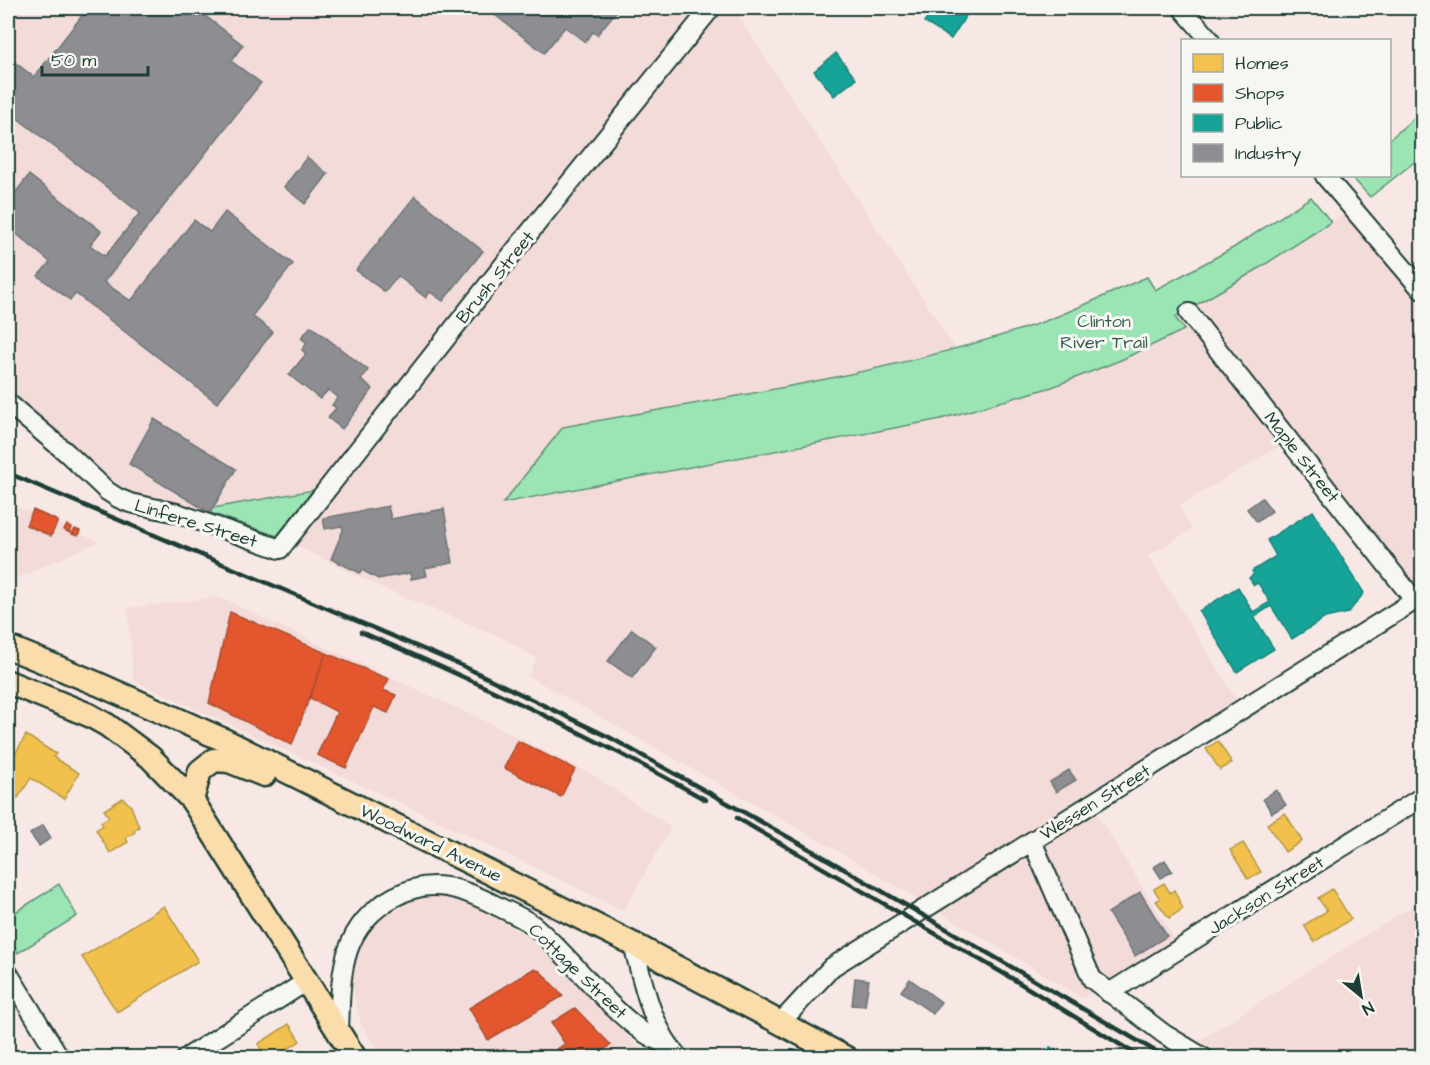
<svg xmlns="http://www.w3.org/2000/svg" width="1430" height="1065" font-family="'Architects Daughter',sans-serif">
  <rect width="100%" height="100%" fill="#f7e8e5"/>
  <filter id="ink" filterUnits="userSpaceOnUse"><feTurbulence type="fractalNoise" baseFrequency=".0167" numOctaves="2"/><feDisplacementMap in="SourceGraphic" scale="12" xChannelSelector="R" yChannelSelector="G"/><feConvolveMatrix kernelMatrix="1 2 1 2 8 2 1 2 1" color-interpolation-filters="sRGB"/></filter>
  <g filter="url(#ink)">
    <g fill="#f3dbd9">
      <path d="M8 8H733L955 348 854 374 563 427 504 502 981 408 1014 398 1184 329 1175 317 1253 272 1344 214 1422 307V585L1415 584 1409 577 1298 435 1179 506 1192 529 1148 556 1238 702 1085 795 1176 941 1083 998 834 849 528 676 537 658 498 636 380 587 277 536 312 491 202 510 119 490 80 454 8 392Z"/>
      <path d="M8 503 99 542 8 582Z"/>
      <path d="M218 597 493 725 591 774 671 827 624 911 407 806 133 680 128 608Z"/>
      <path d="M452 896 528 935 648 1057H382L361 1024 350 978 366 929 414 898Z"/>
      <path d="M1422 900V1057H1227L1198 1041Z"/>
    </g>
    <g fill="#9be5b4" stroke="#5d9174" stroke-width="1.5">
      <path d="M1422 111V156L1370 197 1351 176H1390V139Z"/>
      <path d="M1311 197 1331 222 1253 272 1175 317 1184 330 1121 360 1052 387 941 419 503 503 563 427C721 398 881 376 1034 325 1072 312 1109 293 1147 277L1155 290 1233 248Z"/>
      <path d="M313 490 277 536 202 510Z"/>
      <path d="M59 884 77 916 18 953 8 936V917Z"/>
    </g>
    <g fill="#f2c14e" stroke="#b39946" stroke-width="1.5">
      <path d="M26 735 56 754 53 757 79 773 64 799 31 778 18 798 8 792V766Z"/>
      <path d="M1218 741 1232 763 1220 770 1206 749Z"/>
      <path d="M123 798 131 806 139 827 134 830 135 832 126 838 128 842 110 853 96 830 103 825 101 822 109 817 104 810Z"/>
      <path d="M1285 813 1302 841 1285 852 1267 824Z"/>
      <path d="M1243 843 1261 872 1248 879 1230 850Z"/>
      <path d="M1164 883 1170 893 1174 890 1183 909 1169 918 1156 901 1160 899 1154 889Z"/>
      <path d="M1332 889 1351 919 1314 942 1304 925 1327 911 1318 898Z"/>
      <path d="M164 906 198 961 117 1012 82 957Z"/>
      <path d="M289 1024 300 1041 274 1058H266L258 1044Z"/>
    </g>
    <g fill="#e4572e" stroke="#a94f30" stroke-width="1.5">
      <path d="M33 510 58 521 51 536 26 525Z"/>
      <path d="M67 525 72 528 70 533 64 530Z"/>
      <path d="M75 529 80 531 78 536 72 534Z"/>
      <path d="M230 612 326 653 292 745 209 703Z"/>
      <path d="M326 653 389 679 383 690 396 695 388 713 374 707 346 768 317 755 337 712 310 698Z"/>
      <path d="M518 741 575 769 561 797 504 768Z"/>
      <path d="M533 969 540 971 563 996 488 1040 469 1008Z"/>
      <path d="M575 1008 611 1045 591 1058H543L565 1044 551 1023Z"/>
    </g>
    <g fill="#17a398" stroke="#19847a" stroke-width="1.5">
      <path d="M933 8 937 10 938 8H971L951 39 924 22Z"/>
      <path d="M836 53 856 79 834 96 814 71Z"/>
      <path d="M1313 511 1364 593 1348 613 1325 618 1292 639 1271 606 1254 617 1274 649 1237 672 1199 611 1238 587 1253 612 1270 602 1258 583 1254 585 1249 578 1254 574 1252 571 1276 556 1267 540Z"/>
      <path d="M1050 1047 1068 1058H1045Z"/>
    </g>
    <g fill="#8d8d92" stroke="#6c7576" stroke-width="1.5">
      <path d="M88 8H195L243 45 231 61 261 83 104 282 131 301 194 220 210 232 225 212 293 264 252 316 273 332 217 403 76 294 70 300 38 276 50 262 8 227V202L29 175 101 231 90 245 105 256 140 213 8 111V57L34 77Z"/>
      <path d="M486 8H619L597 35 593 32 585 42 565 27 544 53Z"/>
      <path d="M307 157 328 174 305 204 284 187Z"/>
      <path d="M415 196 483 251 443 301 430 292 426 298 398 276 385 292 356 270Z"/>
      <path d="M311 326 368 370 361 380 373 389 342 429 328 418 336 408 332 405 338 397 328 390 320 399 289 375 306 354 302 350 307 343 301 338Z"/>
      <path d="M154 419 236 469 210 513 129 464Z"/>
      <path d="M1262 498 1272 511 1257 522 1247 509Z"/>
      <path d="M388 506 391 519 444 509 453 563 425 568 427 576 411 579 410 573 378 579 362 570 360 573 331 559 343 530 342 526 325 529 323 518Z"/>
      <path d="M632 629 656 647 632 678 608 661Z"/>
      <path d="M1069 770 1076 780 1056 792 1050 782Z"/>
      <path d="M1276 790 1286 805 1272 813 1263 799Z"/>
      <path d="M43 825 51 838 39 846 30 834Z"/>
      <path d="M1165 860 1172 871 1161 878 1154 867Z"/>
      <path d="M1140 892 1167 936 1135 956 1108 913Z"/>
      <path d="M855 978 869 980 865 1006 852 1005Z"/>
      <path d="M910 979 941 1002 933 1014 901 991Z"/>
    </g>
    <g fill="none" stroke-linecap="round" stroke-linejoin="round">
      <defs>
        <g id="minor">
          <path d="M1182 8 1210 40"/>
          <path d="M1325 176 1422 290"/>
          <path d="M1189 313 1415 601"/>
          <path d="M8 403 67 453 107 491 118 498 130 503 177 513 280 549 517 248 711 8"/>
          <path d="M1032 841 1092 979 1164 1034 1204 1058"/>
          <path d="M633 944C643 982 651 1027 679 1058"/>
          <path d="M8 973 60 1058"/>
          <path d="M1109 993 1422 797"/>
          <path d="M781 1022 832 967 1422 596"/>
          <path d="M339 1031C341 976 339 927 394 897 431 876 462 888 497 906 509 912 522 917 533 925 571 957 600 1000 640 1030 648 1036 659 1041 668 1046"/>
          <path d="M186 1058 307 981"/>
        </g>
        <g id="major">
          <path d="M8 647 98 684 224 740 633 944 846 1058"/>
          <path d="M8 682 89 715 107 725 150 757 192 800 355 1058"/>
          <path d="M192 800 200 771 214 760 229 761 264 775"/>
        </g>
      </defs>
      <use href="#minor" stroke="#1f3d34" stroke-width="22"/>
      <use href="#major" stroke="#1f3d34" stroke-width="27"/>
      <use href="#minor" stroke="#f6f6f2" stroke-width="18"/>
      <use href="#major" stroke="#fbddab" stroke-width="22"/>
      <g stroke="#1f3d34" stroke-width="4.5">
        <path d="M8 473 463 666 609 737 815 852 1167 1058"/>
        <path d="M361 632C479 682 594 737 706 800"/>
        <path d="M737 818 1013 979 1142 1058"/>
      </g>
    </g>
  </g>
  <g text-anchor="middle" stroke-width="6" stroke-linejoin="round" paint-order="stroke">
    <g font-size="18" fill="#1f3d34" stroke="#f6f6f2">
      <text transform="translate(495 277) rotate(-51)" y="6">Brush Street</text>
      <text transform="translate(1302 457) rotate(52)" y="6">Maple Street</text>
      <text transform="translate(196 523) rotate(17)" y="6">Linfere Street</text>
      <text transform="translate(1095 802) rotate(-32)" y="6">Wessen Street</text>
      <text transform="translate(431 843) rotate(26)" y="6">Woodward Avenue</text>
      <text transform="translate(1266 895) rotate(-32)" y="6">Jackson Street</text>
      <text transform="translate(578 971) rotate(44)" y="6">Cottage Street</text>
    </g>
    <g font-size="18" fill="#385f4e" stroke="#f6f6f2">
      <text x="1104" y="327">Clinton<tspan x="1104" dy="21">River Trail</tspan></text>
    </g>
  </g>
  <rect width="1430" height="1065" fill="none" stroke="#f6f6f2" stroke-width="30"/>
  <rect x="15" y="15" width="1400" height="1035" fill="none" stroke="#1f3d34" stroke-width="2" filter="url(#ink)"/>
  <rect x="1181" y="39" width="210" height="138" fill="#f6f6f2" stroke="#a0aca6" stroke-width="1.5"/>
  <rect x="1193" y="54" width="30" height="18" fill="#f2c14e" stroke="#a0aca6" stroke-width="1.5"/>
  <text x="1235" y="69" font-size="18" fill="#1f3d34">Homes</text>
  <rect x="1193" y="84" width="30" height="18" fill="#e4572e" stroke="#a0aca6" stroke-width="1.5"/>
  <text x="1235" y="99" font-size="18" fill="#1f3d34">Shops</text>
  <rect x="1193" y="114" width="30" height="18" fill="#17a398" stroke="#a0aca6" stroke-width="1.5"/>
  <text x="1235" y="129" font-size="18" fill="#1f3d34">Public</text>
  <rect x="1193" y="144" width="30" height="18" fill="#8d8d92" stroke="#a0aca6" stroke-width="1.5"/>
  <text x="1235" y="159" font-size="18" fill="#1f3d34">Industry</text>
  <g transform="translate(1361 996) rotate(150)" stroke="#f6f6f2" stroke-width="4.5" paint-order="stroke">
  <path d="M0-4.5L10 22L0 15L-10 22Z" fill="#1f3d34"/>
  <text y="-9" font-size="16" font-weight="bold" text-anchor="middle" fill="#1f3d34">N</text>
  </g>
  <path d="M42 66v9h106v-9" fill="none" stroke="#1f3d34" stroke-width="3"/>
  <text x="51" y="66" font-size="18" fill="#1f3d34" stroke="#f6f6f2" stroke-width="4.5" paint-order="stroke">50 m</text>
</svg>
